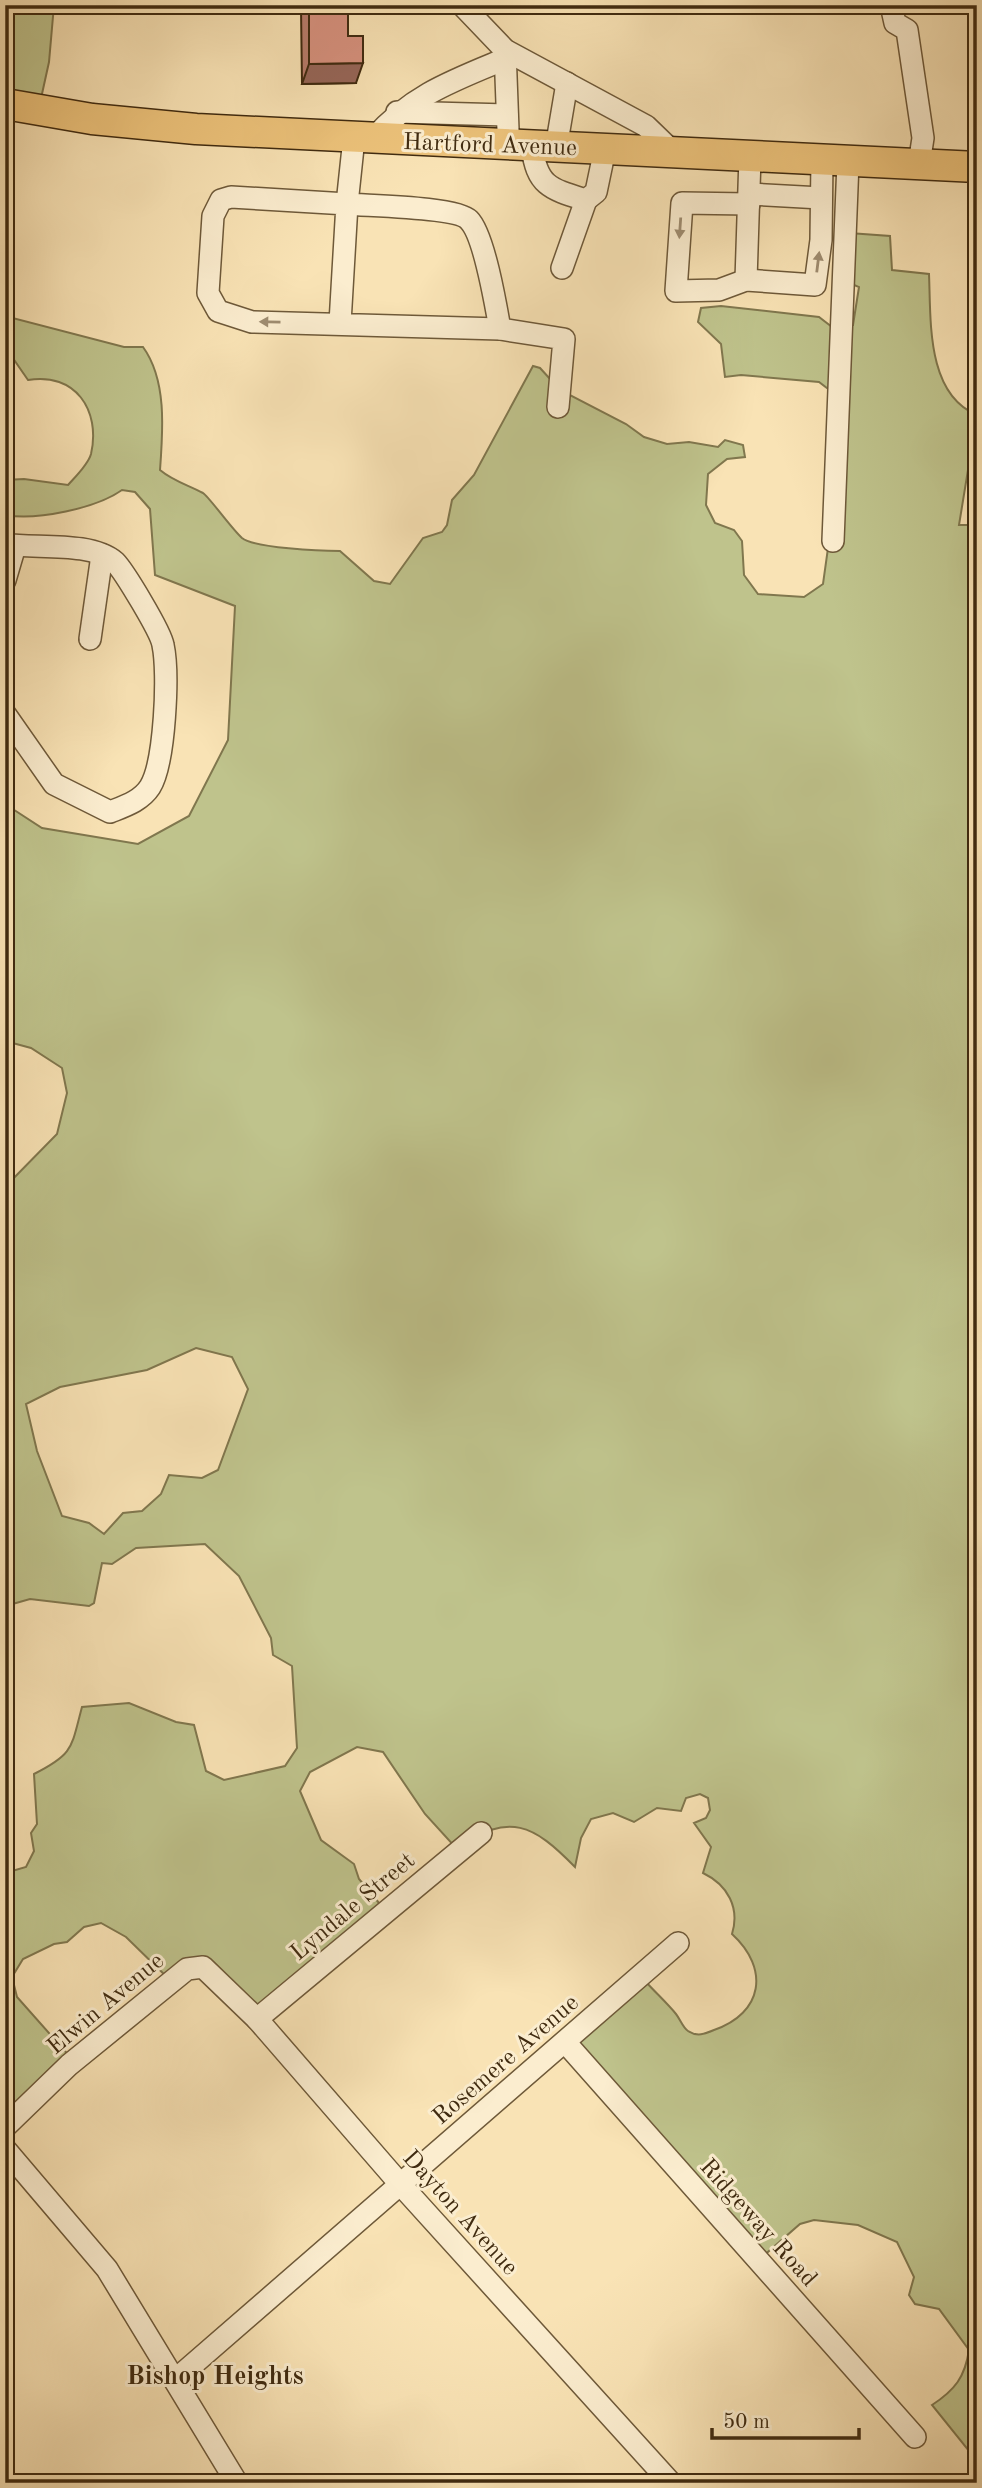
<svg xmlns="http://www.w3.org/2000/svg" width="982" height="2488" font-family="'Old Standard TT',serif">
  <rect width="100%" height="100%" fill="#f9e3b5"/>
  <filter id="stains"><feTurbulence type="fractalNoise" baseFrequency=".00286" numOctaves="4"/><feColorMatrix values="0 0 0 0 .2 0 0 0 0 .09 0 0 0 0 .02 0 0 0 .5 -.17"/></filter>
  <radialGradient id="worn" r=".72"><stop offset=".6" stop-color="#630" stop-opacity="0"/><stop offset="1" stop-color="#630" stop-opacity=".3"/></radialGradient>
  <g fill="#bfc38c" stroke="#80774e" stroke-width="2" fill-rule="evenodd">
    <path d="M5 5H54L49 62 38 112 5 107Z"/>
    <path d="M849 233 890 236 892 270 929 274C931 320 926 394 977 415L959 525H977V2461L932 2405C955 2390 965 2377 969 2350L939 2309 915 2304 909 2295 914 2277 897 2242 858 2225 814 2220 800 2224 761 2258 571 2047 646 1982C656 1993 667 2003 676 2014 680 2019 683 2028 688 2031 697 2037 705 2034 714 2030 763 2013 770 1969 732 1934 740 1908 728 1885 703 1873L711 1847 694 1823 706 1818 710 1810 708 1798 700 1794 686 1798 681 1811 657 1808 634 1822 613 1813 591 1819 581 1838 575 1867C533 1824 510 1812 456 1848L425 1814 383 1752 357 1747 310 1772 300 1791 321 1840 354 1864 359 1879 384 1909 259 2016 206 1967 170 1980 126 1937 101 1923 84 1927 67 1942 54 1944 23 1959 12 1977 17 1997 72 2059 5 2126V1873L26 1867 34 1851 31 1833 37 1824 34 1774C74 1754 71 1748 82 1707L129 1703 176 1722 194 1725 206 1771 224 1780 285 1766 297 1748 292 1666 273 1655 271 1638 239 1576 205 1544 136 1548 112 1564 102 1563 94 1603 89 1606 30 1599 9 1605 5 1596V1187L57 1134 67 1093 62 1068 31 1048 5 1041V804L42 828 138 844 189 816 228 740 235 606 155 575 150 509 135 492 122 490C97 508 36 521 5 515V480L24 479 68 485C75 477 88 465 91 454 101 410 75 372 28 380L10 354 5 353V316L124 347H143C167 380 163 430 160 470 173 481 188 485 203 493 210 498 231 528 242 538 254 548 322 551 340 551L374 581 390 584 423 538 442 532 447 525 452 500 474 475 533 366 540 368 560 390 626 424 644 437 667 444 689 442 718 447 725 440 743 445 745 457 727 459 708 474 706 505 715 523 734 530 742 541 744 575 758 594 804 597 823 584 829 541 836 395 819 382 741 375 725 377 721 344 698 322 701 308 721 306 819 317 832 327 853 325 859 287 845 281ZM196 1348 232 1357 248 1389 218 1470 202 1478 169 1475 161 1494 142 1511 123 1513 104 1534 89 1523 62 1516 37 1451 26 1404 60 1387 147 1370Z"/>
  </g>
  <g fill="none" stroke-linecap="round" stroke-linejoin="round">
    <defs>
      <g id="minor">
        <path d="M462 5 505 50 646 126 675 154"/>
        <path d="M891 5 895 23 907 30 923 138 919 164"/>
        <path d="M505 50 508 130"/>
        <path d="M397 112 507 115"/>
        <path d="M354 138 347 204C369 206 457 207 469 220 484 235 496 306 500 329L564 339 558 407"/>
        <path d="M373 139C412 95 452 81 505 59"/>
        <path d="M532 147C537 186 550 189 586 200L596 192 605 149"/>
        <path d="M556 148 567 83"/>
        <path d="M750 194 821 198"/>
        <path d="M749 204 682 203 676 291 719 290 746 280 815 285 821 240 822 160"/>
        <path d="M562 268 586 200"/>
        <path d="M746 280 750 157"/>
        <path d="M340 323 347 204 231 197 221 200 213 216 208 293 218 311 252 322 500 329"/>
        <path d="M833 541 848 162"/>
        <path d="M5 544C35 549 91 541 115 562 124 571 161 632 163 645 169 673 165 763 150 787 141 801 125 806 110 812L54 784 5 714"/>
        <path d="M5 580 15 546"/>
        <path d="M90 639 102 555"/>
        <path d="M257 2019 481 1833"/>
        <path d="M565 2042 915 2437"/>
        <path d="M5 2127 69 2065 187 1969 203 1967 257 2019 401 2185 671 2483"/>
        <path d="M5 2149 107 2269 237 2483"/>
        <path d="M175 2380 678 1943"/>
      </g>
      <path id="highway" d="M5 104 92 119 196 129 977 167"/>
    </defs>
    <use href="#minor" stroke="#6e5939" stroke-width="24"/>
    <use href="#highway" stroke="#402b10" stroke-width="33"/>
    <use href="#minor" stroke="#fbedcf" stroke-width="21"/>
    <use href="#highway" stroke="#ecc27a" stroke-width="30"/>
  </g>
  <path fill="#b87d6c" stroke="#402b10" stroke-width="2" d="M302 5H348V36L356 83 302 84 301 8Z"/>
  <path fill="#966658" stroke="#402b10" stroke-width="2" d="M363 63 356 83 302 84 309 64Z"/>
  <path fill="#d6917e" stroke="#402b10" stroke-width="2" d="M309 5H348V36H363V63L309 64Z"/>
  <defs><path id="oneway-solid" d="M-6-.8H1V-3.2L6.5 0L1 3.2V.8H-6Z" transform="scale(1.75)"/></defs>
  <g fill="#9e8c70">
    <use href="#oneway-solid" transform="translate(680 228) rotate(94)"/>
    <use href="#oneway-solid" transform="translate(818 262) rotate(-83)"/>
    <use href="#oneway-solid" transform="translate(270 322) rotate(-179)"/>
  </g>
  <g text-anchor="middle" stroke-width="6" stroke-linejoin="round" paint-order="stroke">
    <g font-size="24" fill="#402b10" stroke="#fbedcf">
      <text transform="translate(490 144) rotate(2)" y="8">Hartford Avenue</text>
      <text transform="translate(352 1906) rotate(-40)" y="8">Lyndale Street</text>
      <text transform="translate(105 2003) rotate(-40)" y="8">Elwin Avenue</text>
      <text transform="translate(505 2059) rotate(-41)" y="8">Rosemere Avenue</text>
      <text transform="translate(461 2212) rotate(48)" y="8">Dayton Avenue</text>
      <text transform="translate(759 2222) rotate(48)" y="8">Ridgeway Road</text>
    </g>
    <g font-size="26" font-weight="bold" fill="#402b10" stroke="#fbedcf">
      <text x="215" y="2384">Bishop Heights</text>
    </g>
  </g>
  <rect width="982" height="2488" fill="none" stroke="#f9e3b5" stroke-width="28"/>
  <rect x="7" y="7" width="968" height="2474" fill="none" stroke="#402b10" stroke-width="3.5"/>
  <rect x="14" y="14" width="954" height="2460" fill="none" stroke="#402b10" stroke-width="2"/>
  <path d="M712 2428v10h147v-10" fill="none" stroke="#402b10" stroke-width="3.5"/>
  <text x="723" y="2428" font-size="21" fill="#402b10" stroke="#fbedcf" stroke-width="5" paint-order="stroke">50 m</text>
  <rect width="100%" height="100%" filter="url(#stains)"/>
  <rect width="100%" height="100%" fill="url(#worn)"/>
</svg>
